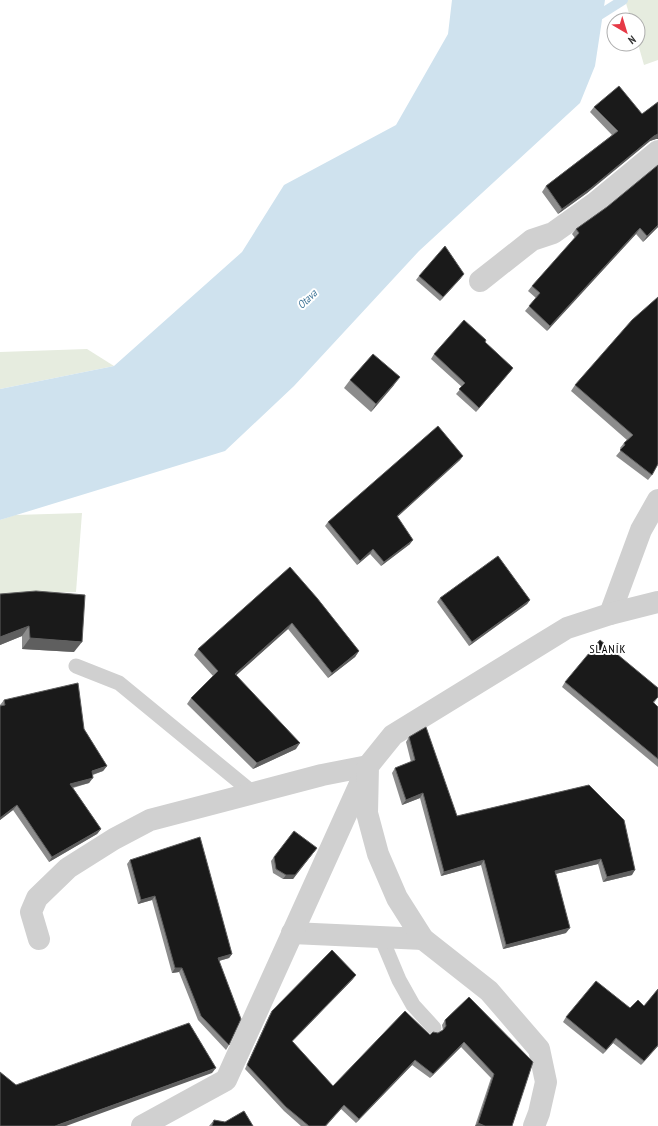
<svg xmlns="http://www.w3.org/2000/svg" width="658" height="1126" font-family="'PT Sans Narrow',sans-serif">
  <rect width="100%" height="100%" fill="#fff"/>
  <g fill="#e6ecdf">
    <path d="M625 0H658V60L644 65 638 44V20H631Z"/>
    <path d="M87 349 114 366 0 389V352Z"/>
    <path d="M82 513 76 592 0 594V520L15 515Z"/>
  </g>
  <path fill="#cfe2ee" d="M452 0H605L595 66 580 103 419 251 294 386 225 451 0 520V389L114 366 242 252 284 185 396 125 448 34Z"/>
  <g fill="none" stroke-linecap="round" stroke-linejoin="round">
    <path stroke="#cfe2ee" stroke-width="10" d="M593 19 623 0"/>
    <g stroke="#d0d0d0" stroke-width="15">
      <path d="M76 666 119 683 253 793"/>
      <path d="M381 937 399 980 413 1005 434 1028"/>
    </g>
    <g stroke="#d0d0d0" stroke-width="22">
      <path d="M480 281 532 240 553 233 595 203 658 151"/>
      <path d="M610 614 641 530 658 500"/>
      <path d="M292 933 423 939"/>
      <path d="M39 939 31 912 37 898 68 868 114 839 150 820 322 775 368 766"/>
      <path d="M142 1126 226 1080 368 766"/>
    </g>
    <path stroke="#d0d0d0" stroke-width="22" d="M534 1126 539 1113 546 1082 539 1049 489 991 423 939 397 898 378 854 367 813 368 766 393 735 567 628 610 614 658 602"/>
  </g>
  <g fill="#8c8c8c">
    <path d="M658 102V139H656L650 141 587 193 558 214 542 192 546 186 612 135 590 112 594 107 642 114Z"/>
    <path d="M607 207 658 227 643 242 636 234 547 331 525 311 536 298 528 291 532 286 575 238 572 234 576 229Z"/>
    <path d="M419 276 461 278 440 301 416 280Z"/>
    <path d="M658 297 652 475 648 480 616 456 621 450 620 448 624 443 627 440 571 391 575 385Z"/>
    <path d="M485 342 513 368 476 412 456 394 462 387 431 359 434 354Z"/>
    <path d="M350 380 394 385 371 412 344 388Z"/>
    <path d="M463 456 460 460 397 517 410 544 381 566 370 554 357 565 325 526 328 522Z"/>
    <path d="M0 594 74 652 22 649V636L0 645Z"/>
    <path d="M317 598 359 651 355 657 328 678 288 629 236 675 296 749 253 769 187 704 191 698 213 676 194 655 198 649Z"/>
    <path d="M440 598 530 600 527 604 469 646 437 602Z"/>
    <path d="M565 682 658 688V697L654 703 658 707V767L562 687Z"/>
    <path d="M4 700 84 729 107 766 103 771 93 775 89 783 73 788 101 829 97 834 49 862 13 810 0 820V705Z"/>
    <path d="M409 737 457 816 589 785 632 875 603 882 598 864 555 874 566 933 503 949 481 865 441 876 420 798 402 805 392 773 395 768 411 762 406 742Z"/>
    <path d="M317 848 293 879H283L273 873 271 861 274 857Z"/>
    <path d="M130 860 232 954 229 958 219 961 229 1045 226 1050 198 1020 179 972 172 973 152 900 138 904 127 864Z"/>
    <path d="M353 979 292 1041 333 1086 430 1035 438 1033 443 1030 442 1025 445 1020 469 997 512 1126H475L491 1078 461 1047 430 1078 412 1065 356 1123 341 1109 326 1126H301L284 1111 245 1069 269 1016 272 1011Z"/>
    <path d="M658 989V1046L641 1065 613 1043 603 1054 563 1022 566 1017 644 1006Z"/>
    <path d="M214 1120 225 1122 253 1126H209Z"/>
  </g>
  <g fill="#5f5f5f">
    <path d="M658 134V139H656L650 141 587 193 558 214 562 209 654 136Z"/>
    <path d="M658 225V227L643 242 647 236Z"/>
    <path d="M640 228 636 234 547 331 550 326Z"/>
    <path d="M464 274 461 278 440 301 443 297Z"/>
    <path d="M513 368 510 372 476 412 479 408Z"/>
    <path d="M400 377 394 385 371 412 376 404Z"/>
    <path d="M463 456 460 460 394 520 397 516Z"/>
    <path d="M413 540 410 544 381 566 384 562Z"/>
    <path d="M373 549 370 554 357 565 360 561Z"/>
    <path d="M530 600 527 604 469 646 472 642Z"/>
    <path d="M292 623 288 629 231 680 235 674Z"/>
    <path d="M29 626 22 636 0 645V637Z"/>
    <path d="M30 638 82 642 74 652 22 649Z"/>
    <path d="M359 651 355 657 328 678 332 673Z"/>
    <path d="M300 743 296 749 253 769 257 763Z"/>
    <path d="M107 766 103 771 88 776 92 771Z"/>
    <path d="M93 778 89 783 66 789 70 784Z"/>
    <path d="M423 793 420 798 402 805 406 800Z"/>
    <path d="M17 805 13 810 0 820V818Z"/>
    <path d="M101 829 97 834 49 862 52 857Z"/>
    <path d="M317 848 293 879H283L286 875Z"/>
    <path d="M601 859 598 864 551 875 555 871Z"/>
    <path d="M484 860 481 865 441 876 444 872Z"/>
    <path d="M635 870 632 875 603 882 607 877Z"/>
    <path d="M155 896 152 900 138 904 141 900Z"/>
    <path d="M570 928 566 933 503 949 506 945Z"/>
    <path d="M232 954 229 958 215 962 218 958Z"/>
    <path d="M175 968H182L179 972 172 973Z"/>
    <path d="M356 975 353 979 289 1045 292 1041Z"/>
    <path d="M616 1038 613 1043 603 1054 606 1050Z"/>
    <path d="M464 1042 461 1047 430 1078 433 1074Z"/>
    <path d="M658 1045V1046L641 1065 644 1061Z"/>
    <path d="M415 1060 412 1065 356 1123 359 1119Z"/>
    <path d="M216 1068 212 1073 66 1126H55Z"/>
    <path d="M344 1105 341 1109 326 1126H325Z"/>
    <path d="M478 1123 485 1126H475Z"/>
  </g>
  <g fill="#1a1a1a" stroke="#5f5f5f">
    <path d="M619 86 642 114 658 102V134L654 136 591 188 562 209 546 186 618 131 594 107Z"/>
    <path d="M658 165V225L647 236 640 228 550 326 529 306 540 293 532 286 579 233 576 229 607 207Z"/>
    <path d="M445 246 464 274 443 297 419 276Z"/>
    <path d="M658 297V464L652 475 620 450 625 445 624 443 633 435 575 385 632 320Z"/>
    <path d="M464 320 486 340 485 342 513 368 479 408 459 389 465 383 434 354Z"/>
    <path d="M373 354 400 377 376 404 350 380Z"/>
    <path d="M438 426 463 456 397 516 413 540 384 562 373 549 360 561 328 522Z"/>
    <path d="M498 556 530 600 472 642 440 598Z"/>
    <path d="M290 567 317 598 359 651 332 673 292 623 235 674 300 743 257 763 191 698 218 671 198 649Z"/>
    <path d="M36 591 85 595 82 642 30 638 29 626 0 637V594Z"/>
    <path d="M600 640 658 688V697L653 702 658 707V759L565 682Z"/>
    <path d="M78 683 84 729 107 766 92 771 93 778 70 784 101 829 52 857 17 805 0 818V706L5 705 4 700Z"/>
    <path d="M426 727 457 816 589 785 624 820 635 870 607 877 601 859 555 871 570 928 506 945 484 860 444 872 423 793 406 800 395 768 415 760 409 737Z"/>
    <path d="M294 831 317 848 295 875H286L276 869 274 857Z"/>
    <path d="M200 837 232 954 218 958 241 1019 229 1045 201 1016 182 968H175L155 896 141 900 130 860Z"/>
    <path d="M332 950 356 975 292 1041 333 1086 405 1011 430 1035 433 1032 438 1033 443 1030 446 1026 445 1020 469 997 533 1062 512 1126H485L478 1123 494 1074 464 1042 433 1074 415 1060 359 1119 344 1105 325 1126H309L286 1107 247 1065 272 1011Z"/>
    <path d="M596 981 630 1008 638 1000 644 1006 658 989V1045L644 1061 616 1038 606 1050 566 1017Z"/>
    <path d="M189 1023 216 1068 55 1126H0V1072L16 1085Z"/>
    <path d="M244 1111 253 1126H212L214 1120 225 1122Z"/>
  </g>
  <g text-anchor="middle" stroke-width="4" stroke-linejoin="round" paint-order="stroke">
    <g font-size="11" font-style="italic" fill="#3f7597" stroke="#fff">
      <text transform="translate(307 299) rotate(-44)" y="4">Otava</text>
    </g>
    <g font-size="12" letter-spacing="1" fill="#000" stroke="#fff">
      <text x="608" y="653">SLANÍK</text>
    </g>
  </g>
  <g transform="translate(626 32) rotate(142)"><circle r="19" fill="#ffffff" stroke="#adadad"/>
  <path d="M0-3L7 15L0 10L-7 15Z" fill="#e63946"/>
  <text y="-6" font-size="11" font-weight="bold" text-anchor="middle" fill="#333333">N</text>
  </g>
</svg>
